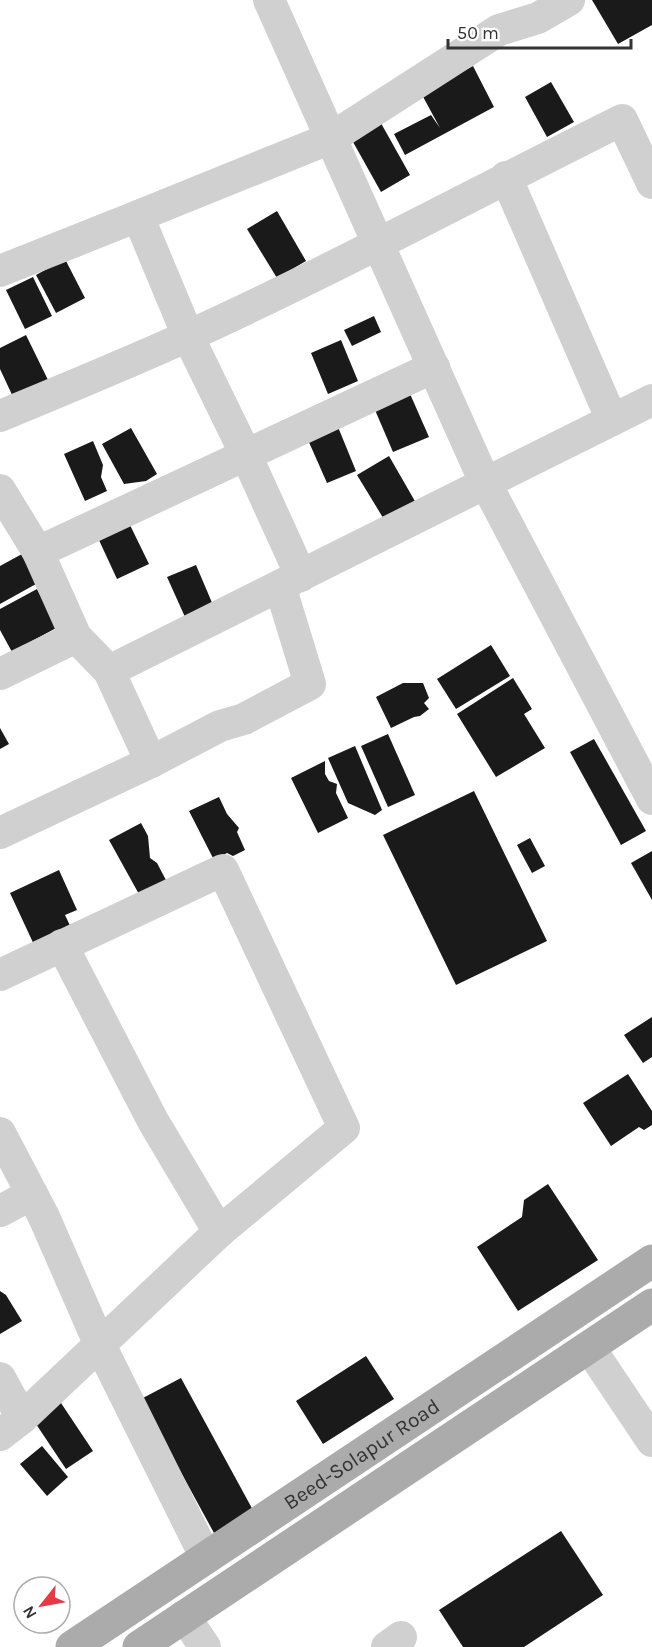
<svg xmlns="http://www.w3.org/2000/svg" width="652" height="1647" font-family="Karla,sans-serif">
  <rect width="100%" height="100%" fill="#fff"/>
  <g fill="#1a1a1a">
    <path d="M592 0H652V25L618 44Z"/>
    <path d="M473 66 494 107 405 155 394 134 431 115 440 128 421 93Z"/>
    <path d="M551 82 574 122 547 137 525 97Z"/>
    <path d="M377 116 410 175 381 192 348 133Z"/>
    <path d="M277 211 306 261 277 278 247 229Z"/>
    <path d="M65 259 85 298 56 313 36 275Z"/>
    <path d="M33 277 52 316 25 329 6 290Z"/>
    <path d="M374 316 381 332 352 346 344 330Z"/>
    <path d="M26 335 49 382 14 399 0 369V348Z"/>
    <path d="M341 340 358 381 328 394 311 353Z"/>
    <path d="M407 387 429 437 393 452 372 403Z"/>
    <path d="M338 427 356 471 327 483 308 440Z"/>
    <path d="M131 428 157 474 146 481 124 484 102 444Z"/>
    <path d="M93 441 103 465 101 477 107 491 85 501 64 454Z"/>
    <path d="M389 456 416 503 385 521 357 475Z"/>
    <path d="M129 523 149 564 117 579 98 538Z"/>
    <path d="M22 554 36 584 0 604V566Z"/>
    <path d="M196 565 213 605 185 617 167 577Z"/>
    <path d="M37 589 58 627 12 652 0 630V609Z"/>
    <path d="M491 645 510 676 456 709 437 679Z"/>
    <path d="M513 678 532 709 524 714 545 748 496 777 457 714Z"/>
    <path d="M403 683H423L429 698 424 703 429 709 420 716 414 717 391 728 376 697Z"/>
    <path d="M0 728 9 744 0 749Z"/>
    <path d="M388 734 415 795 388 807 361 746Z"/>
    <path d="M594 739 646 831 621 845 570 752Z"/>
    <path d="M355 746 382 810 375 815 348 803 328 758Z"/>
    <path d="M325 761V774L329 781 337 784 336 793 348 818 318 833 291 778Z"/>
    <path d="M474 791 547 941 456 985 383 835Z"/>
    <path d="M219 797 227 814 239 828 237 832 245 850 233 856 227 853 214 860 189 811Z"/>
    <path d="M141 823 148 836 150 858 157 863 167 882 140 896 109 840Z"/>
    <path d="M530 838 545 866 532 873 517 845Z"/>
    <path d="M652 851V900L631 863Z"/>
    <path d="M59 870 77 910 65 915 73 932 36 949 10 893Z"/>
    <path d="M652 1017V1057L643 1063 624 1035Z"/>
    <path d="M628 1074 652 1111V1125L644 1130 639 1127 611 1146 583 1103Z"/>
    <path d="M548 1184 598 1260 518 1311 477 1247 522 1217 524 1200Z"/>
    <path d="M0 1291 6 1295 22 1321 0 1334Z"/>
    <path d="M366 1356 394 1399 323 1444 296 1401Z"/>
    <path d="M181 1378 254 1512 214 1533 141 1399Z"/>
    <path d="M59 1400 93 1451 66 1469 32 1418Z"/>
    <path d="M42 1446 68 1477 47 1496 20 1464Z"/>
    <path d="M561 1531 603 1595 524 1647H463L439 1610Z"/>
  </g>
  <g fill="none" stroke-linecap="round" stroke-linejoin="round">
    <g stroke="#d0d0d0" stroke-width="32">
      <path d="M269 0 483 478 652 799"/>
      <path d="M506 177 612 420"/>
      <path d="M0 271 138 216"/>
      <path d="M0 416C63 390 126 364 188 336 335 269 477 192 622 120L652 183"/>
      <path d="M0 490 38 552 76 637 109 671 151 762 0 833"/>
      <path d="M38 552 434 367"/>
      <path d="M301 576 246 455 188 336 138 216 331 138 499 30 538 18 569 0"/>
      <path d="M109 671 652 400"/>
      <path d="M0 674 76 637"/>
      <path d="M151 762 220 726 244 719 310 684 280 586"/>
      <path d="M62 945 153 1121 219 1232"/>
      <path d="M0 975 223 870 344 1128 219 1232 22 1418 0 1435"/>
      <path d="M0 1133 44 1217 99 1343 206 1558"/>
      <path d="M0 1211 32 1194"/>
      <path d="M589 1347 652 1441"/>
      <path d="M0 1378 22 1418"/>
      <path d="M184 1616 205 1647"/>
      <path d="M387 1647 401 1637"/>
    </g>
    <g stroke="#ababab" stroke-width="33">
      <path id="s1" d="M72 1647 652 1261"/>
      <path d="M139 1647 652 1305"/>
    </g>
  </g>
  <g text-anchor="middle" stroke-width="6" stroke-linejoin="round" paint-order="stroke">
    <g font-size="21" fill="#333" stroke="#fff">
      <text dy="7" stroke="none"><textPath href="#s1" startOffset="348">Beed-Solapur Road</textPath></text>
    </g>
  </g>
  <g transform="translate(42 1605) rotate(239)"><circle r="28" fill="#ffffff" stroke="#adadad" stroke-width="1.5"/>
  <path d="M0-4.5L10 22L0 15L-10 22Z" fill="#e63946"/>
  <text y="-9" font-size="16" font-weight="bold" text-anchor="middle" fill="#333333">N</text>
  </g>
  <path d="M448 39v9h183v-9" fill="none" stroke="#333333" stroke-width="3"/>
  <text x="457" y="39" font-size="18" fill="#333333" stroke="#ffffff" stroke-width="4.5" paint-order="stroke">50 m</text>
</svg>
